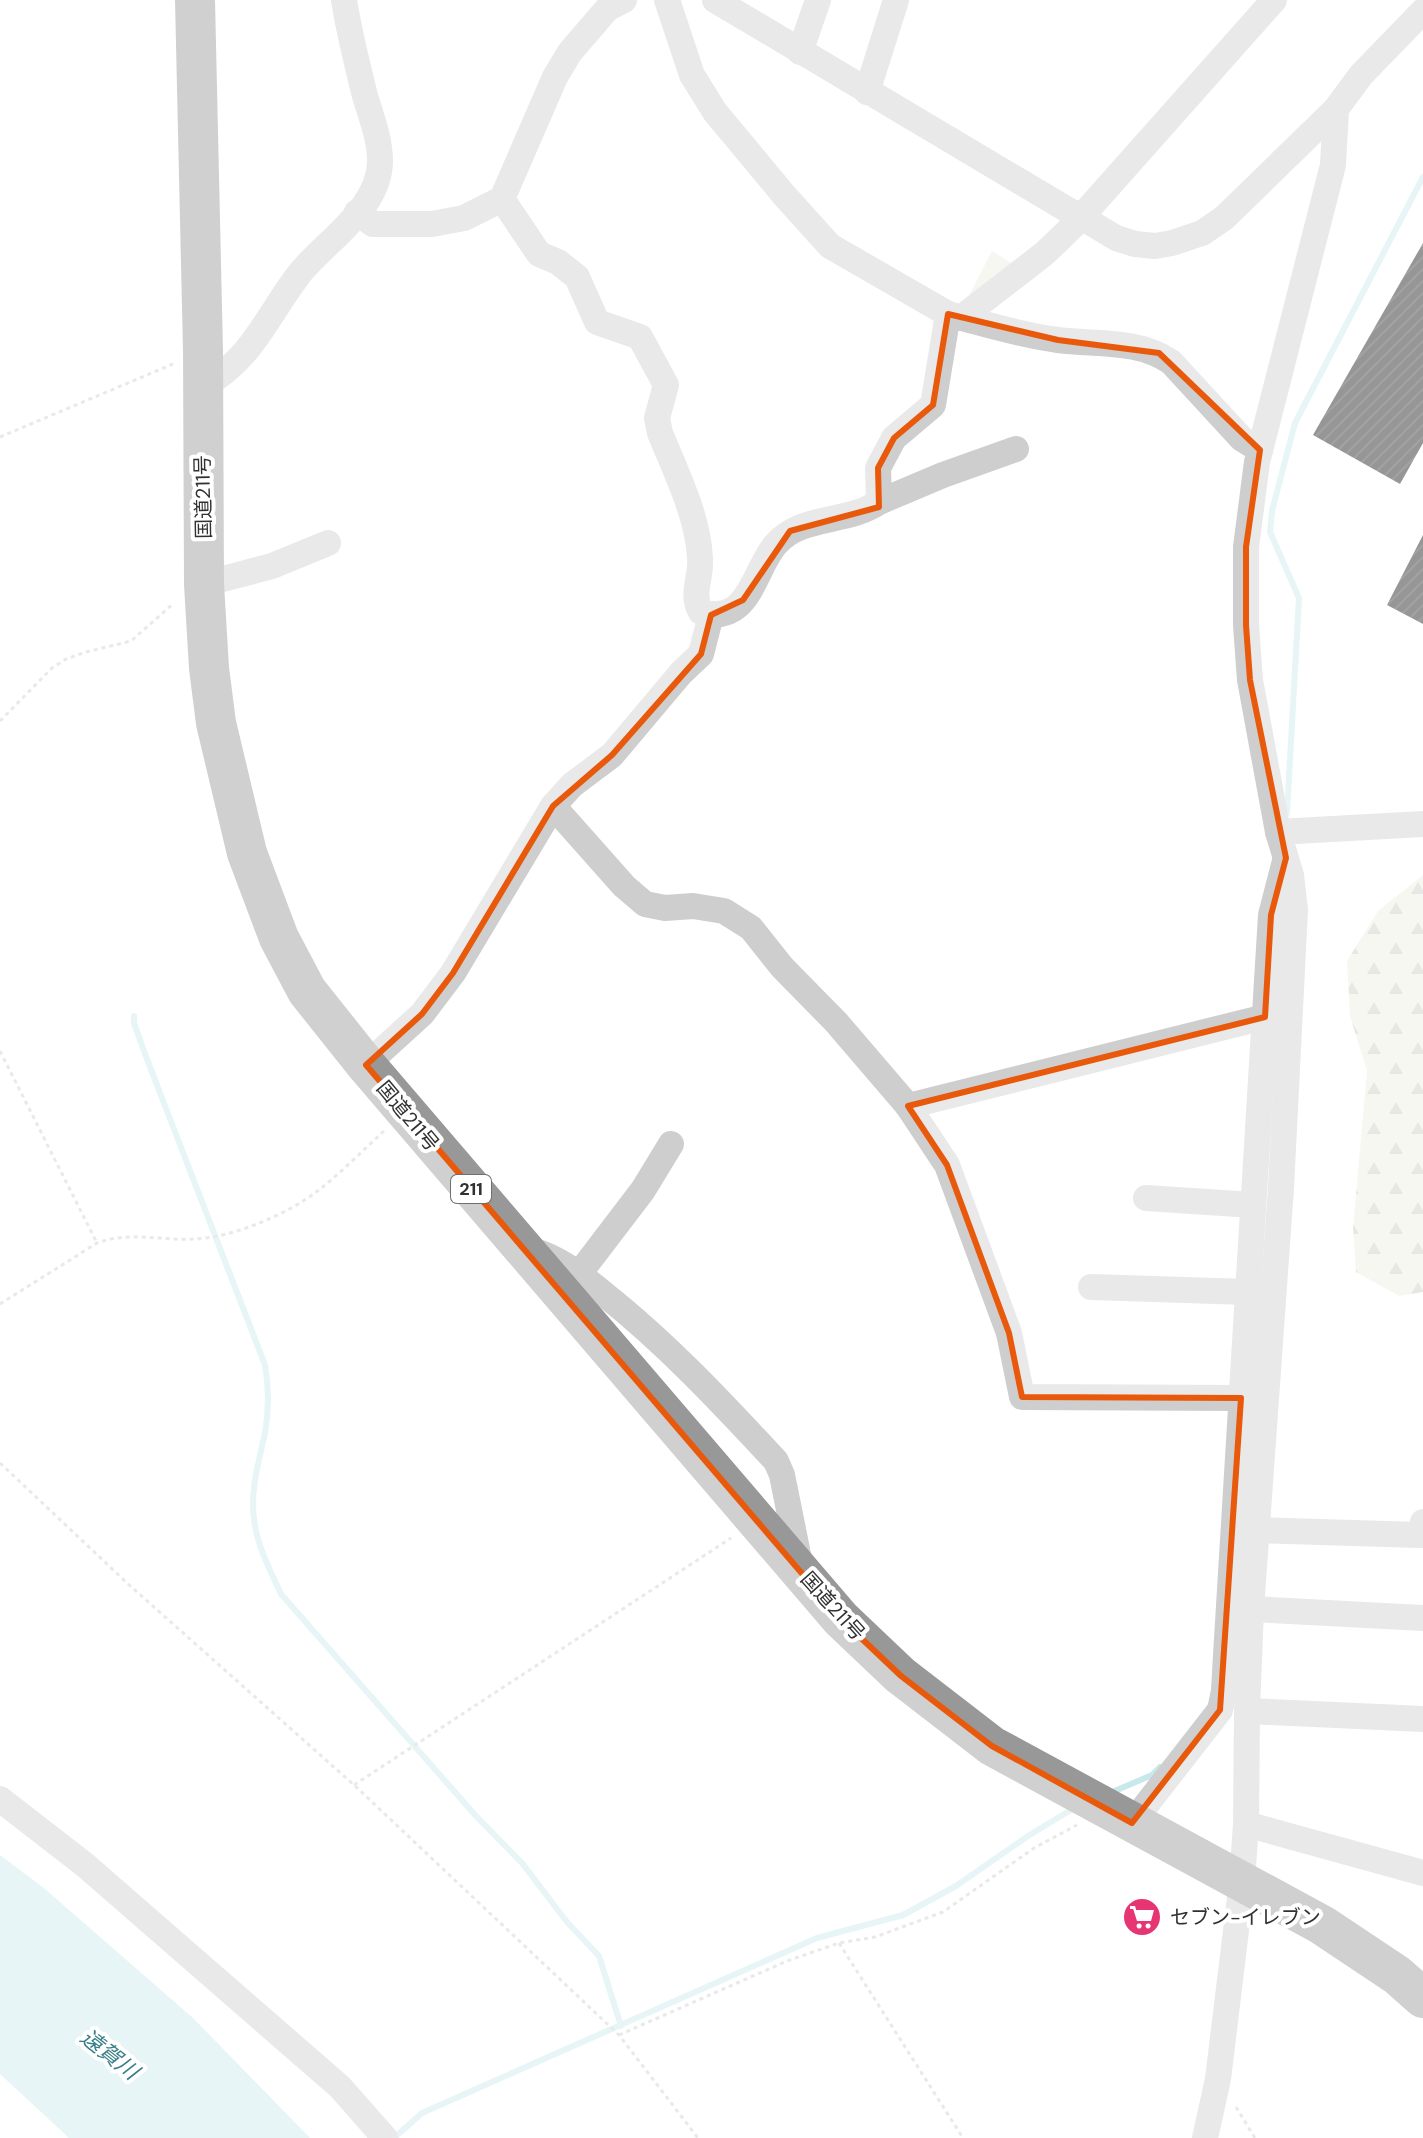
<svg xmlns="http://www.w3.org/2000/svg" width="1423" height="2138" font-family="'DM Sans','Noto Sans JP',sans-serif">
  <defs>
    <pattern id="forest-firs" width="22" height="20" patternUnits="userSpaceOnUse" patternTransform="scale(2)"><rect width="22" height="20" fill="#ebeedf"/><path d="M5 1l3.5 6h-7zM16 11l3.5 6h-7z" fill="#cacdc0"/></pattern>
    <pattern id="building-hatch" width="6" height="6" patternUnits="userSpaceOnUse" patternTransform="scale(2)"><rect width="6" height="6" fill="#181818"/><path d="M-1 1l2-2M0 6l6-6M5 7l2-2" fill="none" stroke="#313131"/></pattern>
  </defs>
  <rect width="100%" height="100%" fill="#fff"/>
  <path fill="#ebeedf" d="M992 251 1018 267 964 305Z"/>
  <path fill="url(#forest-firs)" d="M1423 875V1292L1399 1296 1356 1272 1353 1228 1367 1071 1350 1016 1347 961 1378 911Z"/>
  <path fill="#c9e8eb" d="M0 1855 45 1889 193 2018 310 2138H69L0 2074Z"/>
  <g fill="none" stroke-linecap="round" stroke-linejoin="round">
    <g stroke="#c9e8eb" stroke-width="6">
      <path d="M1287 813 1299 598 1270 532 1272 511 1295 423 1423 177"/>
      <path d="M134 1016V1023L145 1054 265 1365C269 1388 269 1410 265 1433 259 1461 250 1490 254 1519 257 1546 270 1570 281 1594L476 1816 522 1863 567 1922 599 1956 621 2026"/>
      <path d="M1110 1793 1152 1775 1160 1767"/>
      <path d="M394 2138 422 2113 817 1938 903 1915 956 1886 1028 1836 1074 1808"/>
    </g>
  </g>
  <g fill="url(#building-hatch)">
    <path d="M1423 243V443L1400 484 1313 435Z"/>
    <path d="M1423 535V624L1387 605Z"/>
  </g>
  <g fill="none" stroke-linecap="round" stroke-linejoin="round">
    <g stroke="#cecece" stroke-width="3" stroke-dasharray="4 4" stroke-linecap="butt">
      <path d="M0 437 173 364"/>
      <path d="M0 721 52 668 66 659 86 652 131 641 174 603"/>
      <path d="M0 1051 97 1243"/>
      <path d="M0 1304 97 1243C128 1231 162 1241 195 1239 234 1237 289 1214 320 1189 342 1172 363 1150 384 1131"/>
      <path d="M0 1463 127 1583 354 1785 619 2035 698 2138"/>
      <path d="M354 1785 731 1538"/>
      <path d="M839 1943 963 2138"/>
      <path d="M619 2035 787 1961 839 1943 875 1937 943 1912 1034 1848 1077 1825"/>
      <path d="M1236 2107 1255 2138"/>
    </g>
    <g stroke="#cecece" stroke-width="26">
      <path d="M667 0 692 75 715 112 784 195 830 246 948 314"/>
      <path d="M715 0 1073 213"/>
      <path d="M800 52 818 0"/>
      <path d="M867 92 896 0"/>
      <path d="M502 199 539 254 558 262 577 277 597 322 640 337 666 385 657 418 660 433C676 472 698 516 700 558 702 577 690 595 701 612 750 626 753 570 776 544 803 514 848 524 879 502L878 468 894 438 933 405 948 314 961 318 1045 253 1074 225 1274 0"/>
      <path d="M357 212 373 224H432L464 218 502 199 555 77 570 52 608 8 624 0"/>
      <path d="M1088 221 1116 238 1135 244 1155 246 1172 243 1202 233 1224 218 1336 109 1361 75 1423 11"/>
      <path d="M961 318C993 326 1025 336 1058 340 1097 345 1137 339 1171 362L1242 439 1260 450"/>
      <path d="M202 387C253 359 266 317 300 273 327 240 380 208 380 161 380 139 371 116 365 96 357 64 349 32 344 0"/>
      <path d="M879 502 943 475 1016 449"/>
      <path d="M204 584 272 566 328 543"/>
      <path d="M553 806 624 886 645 904 665 908 693 906 724 911 751 928 782 967 836 1022 908 1106 947 1165 1009 1333 1022 1397 1241 1398"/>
      <path d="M1278 832 1423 824"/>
      <path d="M366 1065 422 1014 453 973 553 806 572 785 612 755 681 673 701 654 711 615"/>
      <path d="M908 1106 1265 1017"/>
      <path d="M1146 1198 1253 1205"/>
      <path d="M531 1250C559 1257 582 1276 604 1294 667 1344 721 1402 776 1461L782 1475 801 1569"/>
      <path d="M579 1274 643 1190 671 1144"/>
      <path d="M1091 1287 1248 1292"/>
      <path d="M1256 1530 1420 1535 1423 1522"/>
      <path d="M1251 1609 1423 1618"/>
      <path d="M1247 1690 1224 1691 1226 1655 1271 915 1285 861"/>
      <path d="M1247 1711 1423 1719"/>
      <path d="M0 1799 85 1865 340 2087 385 2138"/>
      <path d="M1132 1823 1220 1710 1224 1691"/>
      <path d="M1246 1824 1423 1873"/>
      <path d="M1205 2138 1218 2079 1242 1881 1246 1824 1247 1711 1251 1609 1281 1188 1295 910 1291 875 1278 832 1250 680 1246 625V547L1257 462 1333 165 1336 109"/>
    </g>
    <path stroke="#989898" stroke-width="40" d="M195 0 203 351 204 584 209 668 216 723 247 853 279 938 307 991 366 1065 841 1619 900 1675 992 1746 1322 1925 1397 1975 1423 1998"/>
    <path stroke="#cecece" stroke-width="26" d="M1073 213 1088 221"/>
  </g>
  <path d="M0 0H1423V2138H0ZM948 314 1058 340 1159 353 1260 450 1246 547V625L1250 680 1286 858 1271 915 1265 1017 908 1106 947 1165 1009 1333 1022 1397 1241 1398 1220 1710 1132 1823 992 1746 900 1675 841 1619 366 1065 422 1014 453 973 553 806 612 755 701 654 711 615 743 600 790 531 879 507 878 468 894 438 933 405Z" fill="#fff" fill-opacity=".55" fill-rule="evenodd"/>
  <path fill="none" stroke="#e8590c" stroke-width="6" stroke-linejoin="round" d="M948 314 1058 340 1159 353 1260 450 1246 547V625L1250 680 1286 858 1271 915 1265 1017 908 1106 947 1165 1009 1333 1022 1397 1241 1398 1220 1710 1132 1823 992 1746 900 1675 841 1619 366 1065 422 1014 453 973 553 806 612 755 701 654 711 615 743 600 790 531 879 507 878 468 894 438 933 405Z"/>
  <defs>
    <symbol id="supermarket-disc" viewBox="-11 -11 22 22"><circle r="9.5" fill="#e73473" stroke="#fff"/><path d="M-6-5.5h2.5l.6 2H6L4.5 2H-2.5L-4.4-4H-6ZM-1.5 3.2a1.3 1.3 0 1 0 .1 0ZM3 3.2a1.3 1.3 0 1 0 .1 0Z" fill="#fff"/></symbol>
  </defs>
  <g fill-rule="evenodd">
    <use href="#supermarket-disc" x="1120" y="1895" width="44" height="44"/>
  </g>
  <g text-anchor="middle" stroke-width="8" stroke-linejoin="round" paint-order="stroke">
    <rect fill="#fff" stroke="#6f6f6f" stroke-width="2" x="451" y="1175" width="40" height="28" rx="6"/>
    <g font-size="18" font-weight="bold" fill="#313131">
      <text x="471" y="1195">211</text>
    </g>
    <g font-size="20" fill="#313131" stroke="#fff">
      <text transform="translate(203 497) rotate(-91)" y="7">国道211号</text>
      <text transform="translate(408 1116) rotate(50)" y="7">国道211号</text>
      <text transform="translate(833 1606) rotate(48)" y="7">国道211号</text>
    </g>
    <g font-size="20" fill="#313131" stroke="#fff" text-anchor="start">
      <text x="1170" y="1924">セブン-イレブン</text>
    </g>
    <g font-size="22" font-style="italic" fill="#397f88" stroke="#fff">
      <text transform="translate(110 2054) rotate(38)" y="8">遠賀川</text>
    </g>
  </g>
</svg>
